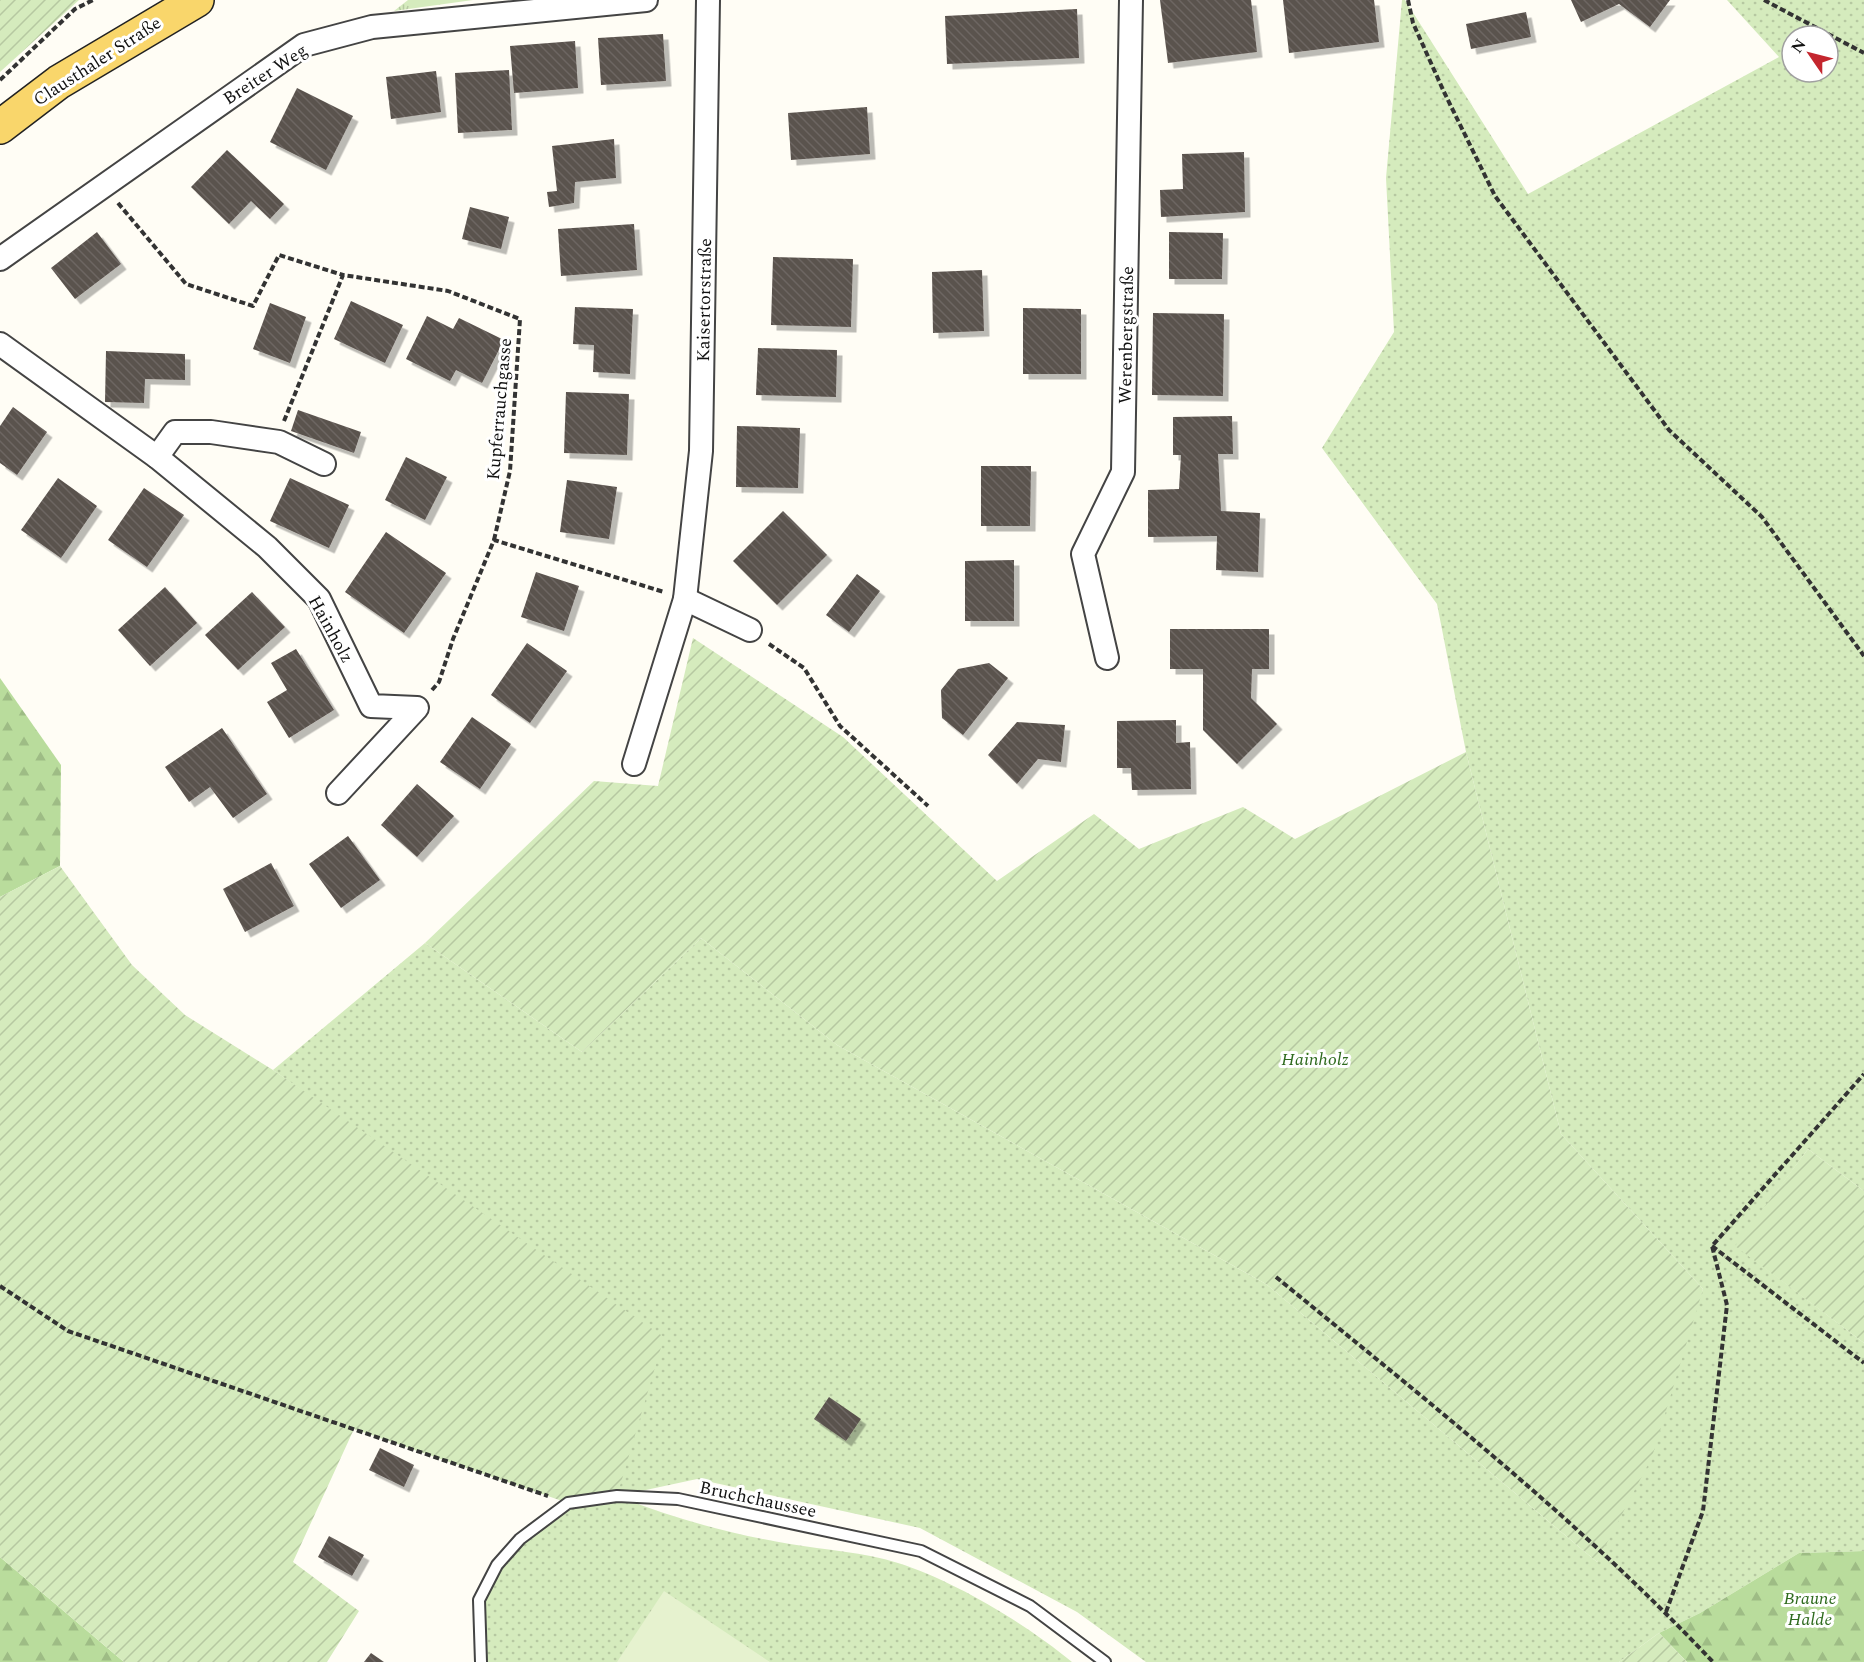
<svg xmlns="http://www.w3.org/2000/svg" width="1864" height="1662" font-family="Spectral,serif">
  <defs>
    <pattern id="grass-dots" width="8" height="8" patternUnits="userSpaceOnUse" patternTransform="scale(1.5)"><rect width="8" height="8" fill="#d5ebbd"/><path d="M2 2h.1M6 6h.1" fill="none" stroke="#b6c8a1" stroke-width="1.8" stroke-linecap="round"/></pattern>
    <pattern id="forest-firs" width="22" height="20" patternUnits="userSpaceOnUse" patternTransform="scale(1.5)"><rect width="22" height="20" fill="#b9dc9c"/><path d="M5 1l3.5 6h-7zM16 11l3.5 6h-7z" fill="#9ebc85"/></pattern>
    <pattern id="park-tufts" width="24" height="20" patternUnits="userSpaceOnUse" patternTransform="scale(1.5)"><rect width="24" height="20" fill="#d5ebbd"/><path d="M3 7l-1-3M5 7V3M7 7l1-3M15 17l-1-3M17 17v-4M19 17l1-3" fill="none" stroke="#b6c8a1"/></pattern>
    <pattern id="garden-furrows" width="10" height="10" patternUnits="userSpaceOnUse" patternTransform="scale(1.5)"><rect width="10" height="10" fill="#d5ebbd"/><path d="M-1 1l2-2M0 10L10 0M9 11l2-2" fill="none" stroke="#b6c8a1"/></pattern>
    <pattern id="building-back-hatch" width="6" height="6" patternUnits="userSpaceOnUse" patternTransform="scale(1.5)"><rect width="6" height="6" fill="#5a524d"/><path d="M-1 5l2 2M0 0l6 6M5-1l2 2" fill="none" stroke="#6d6662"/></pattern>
    <filter id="shadow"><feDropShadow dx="5.5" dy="5.5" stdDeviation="0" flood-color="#0004"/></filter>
  </defs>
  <rect width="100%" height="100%" fill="#fffdf5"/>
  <path fill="url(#grass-dots)" fill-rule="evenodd" d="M1402 0H1405L1528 194 1779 57 1727 0H1864V1191L1808 1149 1736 1246 1864 1343V1551L1799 1553 1700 1613 1659 1633 1619 1662H1146L1077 1612 920 1528 697 1479 618 1496C674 1519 731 1534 790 1544 825 1550 864 1552 898 1563 955 1581 1026 1624 1072 1662H481L479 1600 497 1565 568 1503 405 1163 273 1070 425 943 582 1052 701 938 837 1045 1266 1284 1597 1562 1703 1289 1561 1134 1466 752 1437 604 1322 448 1394 332 1386 178ZM1792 36H1828V72H1792Z"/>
  <g fill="url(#forest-firs)">
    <path d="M0 678 61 765 60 866 0 897Z"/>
    <path d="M1864 1551V1662H1687L1659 1633 1700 1613 1799 1553Z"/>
    <path d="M0 1557 124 1662H0Z"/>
  </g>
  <path fill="url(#park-tufts)" d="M408 0H473L394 11Z"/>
  <g fill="url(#garden-furrows)">
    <path d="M0 0H79L0 72Z"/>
    <path d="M693 638 843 737 997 881 1094 814 1139 849 1243 807 1295 839 1466 752 1561 1134 1703 1289 1652 1457 1597 1562 1266 1284 837 1045 701 938 582 1052 425 943 594 781 658 786Z"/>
    <path d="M60 866 132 965 185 1015 273 1070 664 1337 617 1496 568 1503 354 1429 293 1562 359 1611 327 1662H124L0 1557V897Z"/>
    <path d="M1808 1149 1864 1191V1343L1735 1246Z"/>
    <path d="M1659 1633 1687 1662H1619Z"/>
  </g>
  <path fill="#e6f2cf" d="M664 1591 770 1662H617Z"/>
  <g fill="url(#building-back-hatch)" filter="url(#shadow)">
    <path d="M1160 0H1251L1257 52 1168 63Z"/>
    <path d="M1283 0H1374L1379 42 1289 53Z"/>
    <path d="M1571 0H1670L1650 27 1619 4 1581 22Z"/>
    <path d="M1077 9 1079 58 947 64 945 16Z"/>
    <path d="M1526 12 1531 37 1471 49 1466 24Z"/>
    <path d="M663 34 666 81 601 85 598 38Z"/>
    <path d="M575 41 578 88 514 93 510 46Z"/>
    <path d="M509 70 512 130 458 133 455 73Z"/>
    <path d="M436 71 441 112 391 119 386 77Z"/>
    <path d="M297 88 353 116 326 170 270 142Z"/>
    <path d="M867 107 870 154 791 160 788 113Z"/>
    <path d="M614 139 616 178 575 182 574 203 549 207 547 192 557 191 552 146Z"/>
    <path d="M227 150 284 204 270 219 251 201 229 224 191 187Z"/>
    <path d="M1244 152 1245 212 1161 217 1160 190 1183 189 1182 154Z"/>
    <path d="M470 207 509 217 501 249 462 239Z"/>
    <path d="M634 224 637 270 561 276 558 229Z"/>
    <path d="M97 232 121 264 75 299 51 268Z"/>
    <path d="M1169 232 1223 233 1222 279H1169Z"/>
    <path d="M773 257 853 259 851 327 771 325Z"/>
    <path d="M982 270 984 331 933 333 932 272Z"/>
    <path d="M351 301 403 325 385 363 334 339Z"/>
    <path d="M270 303 306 317 290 363 253 349Z"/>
    <path d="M575 307 633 309 630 374 593 372 594 345 573 344Z"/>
    <path d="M1023 308 1081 309V374H1023Z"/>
    <path d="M1153 313 1224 314 1223 396 1152 395Z"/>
    <path d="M427 316 453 329 459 318 504 340 482 383 456 370 450 381 406 359Z"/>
    <path d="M758 348 837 350 836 397 756 395Z"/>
    <path d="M106 351 185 354V380L145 379 144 403 105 402Z"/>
    <path d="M566 392 629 394 627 455 564 453Z"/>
    <path d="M13 407 47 432 17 475 0 463V426Z"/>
    <path d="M298 410 361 432 354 453 291 431Z"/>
    <path d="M1232 416 1233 454H1218L1221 511 1260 513 1258 572 1216 570 1217 536 1148 537V490L1179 489 1181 455H1173V417Z"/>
    <path d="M737 426 800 428 798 488 736 487Z"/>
    <path d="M406 457 447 477 425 520 385 500Z"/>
    <path d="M981 466H1031L1030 526H981Z"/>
    <path d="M58 478 97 506 61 558 21 530Z"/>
    <path d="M290 478 349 505 329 548 270 521Z"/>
    <path d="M567 480 617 487 609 539 560 532Z"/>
    <path d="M144 488 184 515 147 567 108 540Z"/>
    <path d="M783 511 827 555 777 605 733 561Z"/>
    <path d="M386 532 446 573 404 633 345 592Z"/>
    <path d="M1014 560V621H965V561Z"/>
    <path d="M536 572 579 586 564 631 521 617Z"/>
    <path d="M857 574 880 591 849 632 826 615Z"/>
    <path d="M165 587 197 623 150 666 118 630Z"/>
    <path d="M252 592 285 627 238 670 205 635Z"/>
    <path d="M1170 629H1269V669H1252L1251 698 1277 724 1237 764 1203 730V669H1170Z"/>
    <path d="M527 643 567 671 530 723 491 695Z"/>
    <path d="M296 649 334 710 289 738 267 702 287 690 271 663Z"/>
    <path d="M989 663 1008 678 963 735 942 718 941 690 958 669Z"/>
    <path d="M472 717 511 744 480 789 440 762Z"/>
    <path d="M1176 720V743L1190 742 1191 789 1132 790 1131 768H1117V721Z"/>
    <path d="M1017 722 1065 725 1061 762 1038 759 1017 784 988 755Z"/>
    <path d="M222 728 267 794 233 818 210 787 189 802 165 767Z"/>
    <path d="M417 784 454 816 417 857 381 825Z"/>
    <path d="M348 836 380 880 341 908 309 864Z"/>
    <path d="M271 863 294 906 245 932 223 889Z"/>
    <path d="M829 1397 861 1419 846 1441 814 1419Z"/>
    <path d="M380 1448 414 1465 404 1487 369 1470Z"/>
    <path d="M329 1536 364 1555 352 1576 318 1557Z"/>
    <path d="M371 1653 384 1662H364Z"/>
  </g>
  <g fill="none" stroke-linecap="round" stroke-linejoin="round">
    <defs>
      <path id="service" d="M481 1662 479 1600 497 1565 520 1539 568 1503 617 1496 678 1499 921 1551 1030 1606 1105 1662"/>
      <g id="minor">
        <path d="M0 259 304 45 372 27 646 0"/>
        <path d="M0 344 157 457 267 547 319 599 371 706 417 708 338 793"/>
        <path d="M157 457 175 432H211L279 442 324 464"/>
        <path d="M685 599 750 630"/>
        <path d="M1107 658 1083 554 1123 472 1131 0"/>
        <path d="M634 764 685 599 701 451 708 0"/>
      </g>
      <path id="primary" d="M0 127 59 82 197 0"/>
    </defs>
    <use href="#service" stroke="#444" stroke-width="14"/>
    <use href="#minor" stroke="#444" stroke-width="26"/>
    <use href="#primary" stroke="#222" stroke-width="36"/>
    <g stroke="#333" stroke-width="4" stroke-dasharray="6 3" stroke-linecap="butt">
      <path d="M1408 0 1413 23 1444 92 1495 196 1669 430 1762 517 1864 656"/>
      <path d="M1764 0 1864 53"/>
      <path d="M0 80 75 9 93 0"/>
      <path d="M118 203 186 284 253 306 279 255 343 275"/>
      <path d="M284 421 343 275 448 291 520 319 510 471 494 540"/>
      <path d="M769 644 804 668 840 726 928 806"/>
      <path d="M432 690 439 682 453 639 494 540 664 592"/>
      <path d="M1712 1246 1864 1363"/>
      <path d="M1276 1277C1426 1400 1580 1521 1713 1662"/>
      <path d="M0 1286 68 1331 548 1496"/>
      <path d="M1666 1612 1703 1511 1727 1305 1712 1246 1864 1074"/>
    </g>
    <use href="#service" stroke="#fff" stroke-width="10"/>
    <use href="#minor" stroke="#fff" stroke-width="22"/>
    <use href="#primary" stroke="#f9d66b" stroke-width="33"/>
  </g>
  <g text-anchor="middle" stroke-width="6" stroke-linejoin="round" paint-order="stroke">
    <g font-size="18" fill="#111" stroke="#fff">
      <text transform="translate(97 61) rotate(-33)" y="6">Clausthaler Straße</text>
      <text transform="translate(265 74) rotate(-33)" y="6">Breiter Weg</text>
      <text transform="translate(704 300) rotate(-89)" y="6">Kaisertorstraße</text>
      <text transform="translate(1126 335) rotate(-89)" y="6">Werenbergstraße</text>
      <text transform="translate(499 409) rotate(-85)" y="6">Kupferrauchgasse</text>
      <text transform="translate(331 629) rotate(61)" y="6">Hainholz</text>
      <text transform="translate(758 1499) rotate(12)" y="6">Bruchchaussee</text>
    </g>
    <g font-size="18" font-style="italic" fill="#2f6b1f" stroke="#fff">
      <text x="1315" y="1065">Hainholz</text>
      <text x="1810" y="1604">Braune<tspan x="1810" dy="21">Halde</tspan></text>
    </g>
  </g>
  <g transform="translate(1810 54) rotate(305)"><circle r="28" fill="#ffffff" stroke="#a0a0a0" stroke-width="1.5"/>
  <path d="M0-4.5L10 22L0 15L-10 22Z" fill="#c4262e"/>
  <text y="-9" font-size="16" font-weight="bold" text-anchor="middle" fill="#111111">N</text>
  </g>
</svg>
